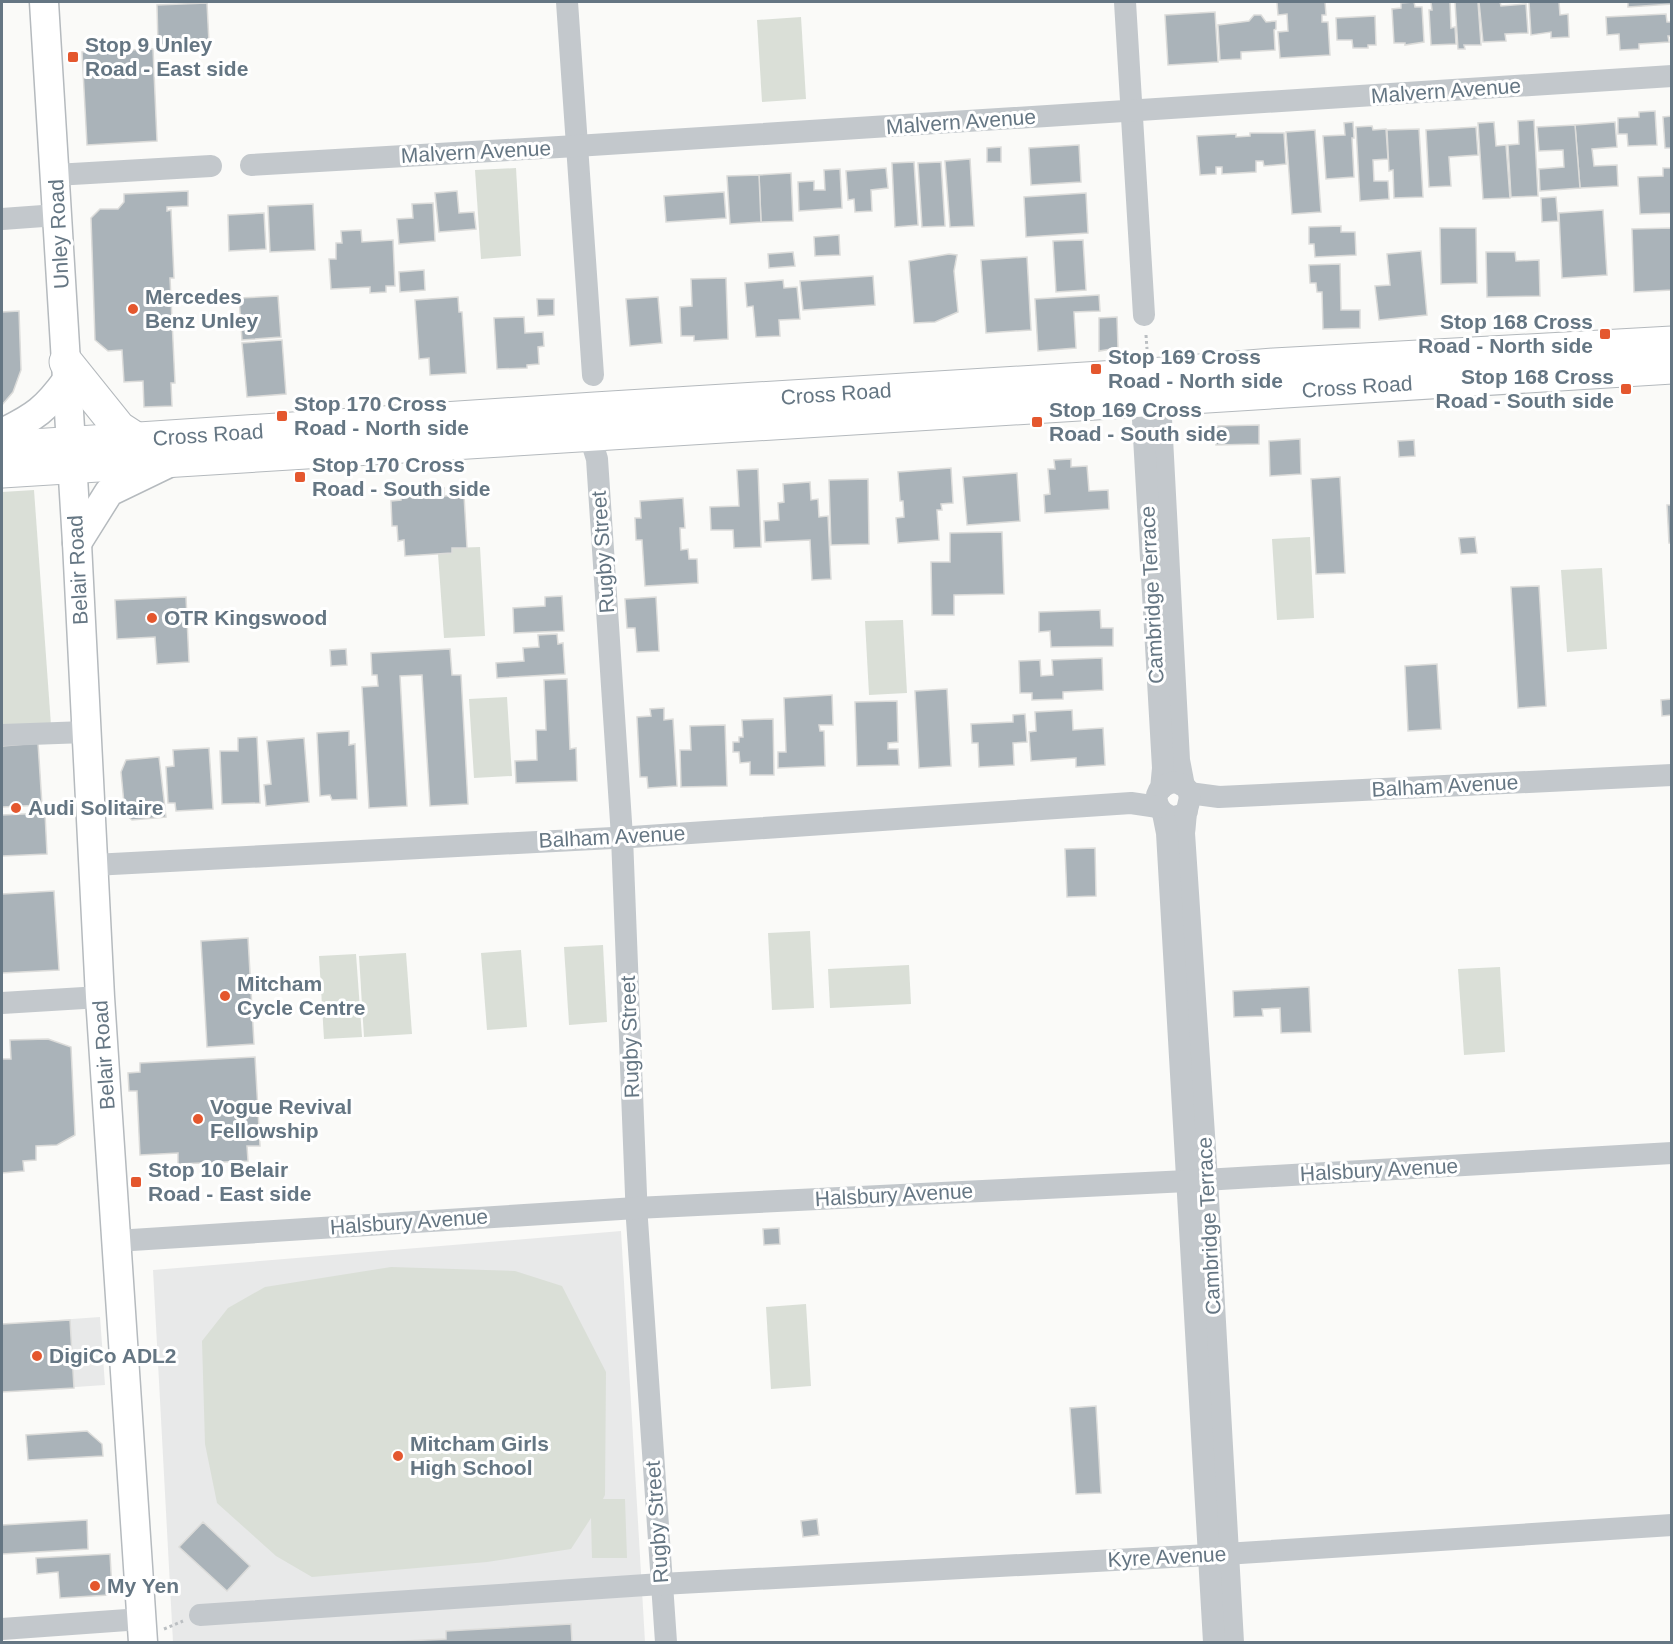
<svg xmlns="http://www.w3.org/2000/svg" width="1673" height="1644" font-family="Arial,sans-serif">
  <rect width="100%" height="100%" fill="#fafaf8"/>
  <g fill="#e8e9e9">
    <path d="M621 1231 645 1642H173L153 1270Z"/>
    <path d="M100 1317 105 1385 2 1392V1324Z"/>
  </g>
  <g fill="#dadfd7">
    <path d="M801 17 806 99 762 102 757 20Z"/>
    <path d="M516 168 521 256 481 259 475 170Z"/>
    <path d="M34 490 51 725 2 728V492Z"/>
    <path d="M1310 537 1314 618 1277 620 1272 539Z"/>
    <path d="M480 547 485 636 444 638 438 554 452 553V548Z"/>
    <path d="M1602 568 1607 649 1567 652 1561 570Z"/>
    <path d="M903 620 907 693 869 695 865 621Z"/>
    <path d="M507 697 512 776 474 778 469 699Z"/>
    <path d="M810 931 814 1008 772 1010 768 933Z"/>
    <path d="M603 945 607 1022 569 1025 564 947Z"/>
    <path d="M521 950 527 1027 487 1030 481 953Z"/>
    <path d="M406 953 412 1034 364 1037 359 956Z"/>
    <path d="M356 954 362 1037 324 1039 319 956Z"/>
    <path d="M909 965 911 1004 830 1008 828 969Z"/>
    <path d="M1500 967 1505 1052 1464 1055 1458 969Z"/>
    <path d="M391 1267 515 1271 562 1286 606 1372 605 1495 603 1499H625L627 1558H592L591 1518 571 1549 487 1562 312 1577 276 1556 217 1503 205 1444 202 1341 228 1308 265 1287Z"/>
    <path d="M806 1304 811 1386 771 1389 766 1307Z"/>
  </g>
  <g fill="#aab3b9" stroke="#dcdcda" stroke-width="1.5">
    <path d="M1277 2H1325L1326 15H1322V22H1328L1330 55 1280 58 1278 32 1288 31 1287 14 1278 15Z"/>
    <path d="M1414 2 1415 7H1422L1424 42 1405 45V43H1394L1392 9 1401 8V3Z"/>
    <path d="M1431 2H1450L1451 28 1455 27 1456 44 1431 45 1429 10H1432Z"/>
    <path d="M1455 2H1478L1481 45H1464L1465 49H1458Z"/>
    <path d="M1479 2H1500L1501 6 1526 4 1528 33 1505 34 1506 41 1483 42Z"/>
    <path d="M1529 2H1559L1560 15 1568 14 1569 37 1551 38V32L1531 35Z"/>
    <path d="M1628 2H1672V4L1628 7Z"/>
    <path d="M207 3 209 43 158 45 157 5Z"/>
    <path d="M1215 12 1218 62 1168 65 1165 15Z"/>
    <path d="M1666 14 1667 22H1672V36H1668L1669 42 1639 44V49L1620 50 1619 34 1607 35 1606 17Z"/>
    <path d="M1254 15H1261L1266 22 1276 21V29L1274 30 1275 50 1241 52V59L1220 60 1218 25 1249 21Z"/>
    <path d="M1375 16 1376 45H1368V48H1353L1352 40H1337L1336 18Z"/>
    <path d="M153 49 157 141 87 145 82 52Z"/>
    <path d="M1655 111 1657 145 1628 146 1627 134H1618V118L1639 117V112Z"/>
    <path d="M1672 116V148H1665L1663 117Z"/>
    <path d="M1534 120 1538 196 1511 197 1508 145 1519 144 1518 121Z"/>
    <path d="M1353 122 1354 138H1352L1354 177 1326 179 1323 136 1345 135 1344 123Z"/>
    <path d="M1494 122 1496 146 1506 145 1510 198 1483 199 1478 123Z"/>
    <path d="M1615 122 1617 147 1592 149 1594 166 1617 165 1618 186 1580 188 1575 125Z"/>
    <path d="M1575 125 1580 188 1540 191 1539 169 1564 167 1563 150 1539 151 1537 127Z"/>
    <path d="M1372 126 1373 130 1386 129 1388 159 1373 160 1374 181H1388L1389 199 1360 201 1356 127Z"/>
    <path d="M1476 127 1478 155 1449 157 1451 186 1429 187 1426 130Z"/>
    <path d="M1419 129 1423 197 1394 198 1393 170 1389 171 1387 130Z"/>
    <path d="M1315 130 1321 212 1292 214 1286 132Z"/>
    <path d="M1250 133H1284L1286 164 1264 166 1263 161H1256V172L1222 174V167H1216V174L1200 175 1197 136 1236 134V137L1250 136Z"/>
    <path d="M1079 145 1081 182 1031 185 1029 148Z"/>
    <path d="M1001 147V162H987V148Z"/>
    <path d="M970 159 974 226 950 227 945 161Z"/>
    <path d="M914 162 918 225 895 227 892 163Z"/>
    <path d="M941 162 945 226 922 227 918 163Z"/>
    <path d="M886 168 888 188 871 190 872 211 855 212 854 199 848 200 846 171Z"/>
    <path d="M1663 168H1672V213L1640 214 1638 177 1663 176Z"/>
    <path d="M840 169 842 208 799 211 798 182 814 181V190H825L824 170Z"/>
    <path d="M791 173 793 221 761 222 759 175Z"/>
    <path d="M759 175 761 222 730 224 727 176Z"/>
    <path d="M188 191V206L167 207V211L171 210 174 278H170L175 383H171L172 406 144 407 143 381 124 382 122 350 108 351 95 340 91 218 100 209H118L124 202V194Z"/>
    <path d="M457 191 459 213 474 212 476 229 439 232 435 193Z"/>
    <path d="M724 192 726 218 666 222 664 196Z"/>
    <path d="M1086 193 1088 233 1026 237 1024 197Z"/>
    <path d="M1556 197 1558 221 1542 222 1541 198Z"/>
    <path d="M433 203 435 241 399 244 397 219 413 218 412 204Z"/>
    <path d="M313 204 315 250 270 252 268 206Z"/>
    <path d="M1603 210 1607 275 1562 278 1559 213Z"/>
    <path d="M264 213 266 249 229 251 228 215Z"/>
    <path d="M1341 226V232H1355L1356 255 1315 257 1314 244H1309V227Z"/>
    <path d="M1440 228H1476L1477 283 1441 284Z"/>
    <path d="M1672 228V290L1634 292 1632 229Z"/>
    <path d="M361 230 362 242 393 240 395 286H386V292L370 293V287L331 289 329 259H336V243H342L341 231Z"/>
    <path d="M839 235 840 255 815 256 814 237Z"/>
    <path d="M1083 240 1086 290 1056 292 1053 241Z"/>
    <path d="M1421 251 1427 315 1379 320 1375 286 1390 285 1387 254Z"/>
    <path d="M793 252 795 266 769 268 768 254Z"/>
    <path d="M1486 252H1515L1516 261 1539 260 1540 296 1487 297Z"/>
    <path d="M949 254 957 255 954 271 958 312 935 322 914 323 909 261Z"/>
    <path d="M1027 257 1031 330 986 333 981 260Z"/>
    <path d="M1340 264 1341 310H1360V328L1323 329 1322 292H1317L1316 283H1310L1309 265Z"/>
    <path d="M424 270 425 290 400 292 399 272Z"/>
    <path d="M873 276 875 305 803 310 800 281Z"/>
    <path d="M726 278 728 339 694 341V336H681L680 307 692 306 691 279Z"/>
    <path d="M783 280 784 288 797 287 800 319 779 320 780 336 756 337 753 306 747 307 745 283Z"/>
    <path d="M1099 295 1100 311 1074 312 1076 348 1038 351 1035 299Z"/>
    <path d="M278 296 281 337 242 340 239 298Z"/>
    <path d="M458 297 459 312H462L466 373 430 375 429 358 419 359 415 300Z"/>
    <path d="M658 297 662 343 630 346 626 299Z"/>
    <path d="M537 299H554V315L538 316Z"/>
    <path d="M19 311 21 370 13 392 2 405V312Z"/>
    <path d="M524 317 525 333 543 332 544 346 538 347 539 364 527 365V368L497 369 494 318Z"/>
    <path d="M1117 317 1118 348 1099 351V318Z"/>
    <path d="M282 340 286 394 247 397 242 343Z"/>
    <path d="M1259 425V444L1216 445 1215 426Z"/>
    <path d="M1300 439 1301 474 1270 476 1269 441Z"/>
    <path d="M1414 440 1415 456 1399 457 1398 441Z"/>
    <path d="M1071 459V467L1087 466 1089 491 1108 490 1109 509 1045 513 1044 495 1050 494 1048 469H1055L1054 460Z"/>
    <path d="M951 468 953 503 941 504 942 510H937L939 540 898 543 896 518 904 517 903 501H900L898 472Z"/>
    <path d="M758 469 761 547 734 548 733 530H711L710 507 739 506 737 470Z"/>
    <path d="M1017 473 1020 521 967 525 963 477Z"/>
    <path d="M1340 477 1345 573 1316 574 1311 479Z"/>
    <path d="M868 479 869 544 831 545 829 480Z"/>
    <path d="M810 482 811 500 818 499 819 517 828 516 831 579 812 580 810 540 765 542 764 521 779 520 778 503 784 502 783 484Z"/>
    <path d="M444 488V496L464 495 467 548H452V553L405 556 404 540 398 541 397 526H392L391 501 401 500V490Z"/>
    <path d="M683 498 685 528H680L681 550 688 549 689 559H697L698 583 645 586 642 540H636L635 518H641L640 501Z"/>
    <path d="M1667 505H1672V543H1669Z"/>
    <path d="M1002 532 1004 594 954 595V615H932L931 562H950V533Z"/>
    <path d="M1475 537 1477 553 1461 554 1459 538Z"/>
    <path d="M1539 586 1546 706 1518 708 1511 587Z"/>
    <path d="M562 596 564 631 514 633 513 608 545 606V597Z"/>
    <path d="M186 597 189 662 157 664 155 637 117 639 115 600Z"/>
    <path d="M656 597 659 651 637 652 635 628H627L625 599Z"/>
    <path d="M1100 610 1101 628H1113V646L1051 647 1050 631 1039 632V612Z"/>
    <path d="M557 634 558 644 563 643 565 674 497 678 496 663 524 661 523 648 539 647 538 635Z"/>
    <path d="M346 649 347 665 331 666 330 650Z"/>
    <path d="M450 649 452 675H461L468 804 430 806 422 675 400 676 407 806 369 808 362 687 378 686 377 675H372L371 653Z"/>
    <path d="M1102 658 1103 690 1063 692V699L1032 700V693H1020L1019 661 1040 660 1041 676 1053 675 1052 660Z"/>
    <path d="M1437 664 1441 729 1408 731 1405 666Z"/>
    <path d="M567 679 570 749 576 748 577 781 516 783 515 761 537 760 536 730H546L544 680Z"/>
    <path d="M947 689 951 766 919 768 915 691Z"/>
    <path d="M832 695 833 725H819L820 731H824L825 766 778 768V752H786L784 698Z"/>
    <path d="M1672 699V715L1662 716 1661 700Z"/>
    <path d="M897 701 898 742 888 743V749H898L899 765 857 766 855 702Z"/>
    <path d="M664 708V720L673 719 677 786 648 788 647 777H640L637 717 651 716 650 709Z"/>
    <path d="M1072 710 1073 730 1103 728 1105 765 1076 767V758L1031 761 1029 732 1036 731 1035 712Z"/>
    <path d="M1025 714 1027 742 1013 743 1014 765 979 767 978 743H972L971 724 1013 722V715Z"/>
    <path d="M773 719 774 775H750V762L740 763 739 752H733V742H739V737H743L742 720Z"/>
    <path d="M725 725 727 786 681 787 680 750H691L690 726Z"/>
    <path d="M349 731V745L355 744 357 799 332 800 330 795 320 796 317 733Z"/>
    <path d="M257 737 260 803 222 804 220 751H238V738Z"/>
    <path d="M304 738 309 802 266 806 264 785 271 784 267 741Z"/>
    <path d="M38 743 42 805 2 807V746Z"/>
    <path d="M209 748 213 809 176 811 175 803H168L166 767 174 766 173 750Z"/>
    <path d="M159 757 166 817 132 820 125 814 121 772 126 760Z"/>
    <path d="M45 813 47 854 2 856V815Z"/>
    <path d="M1095 848 1096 896 1067 897 1065 849Z"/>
    <path d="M54 891 59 970 2 973V894Z"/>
    <path d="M248 938 254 1044 207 1047 201 941Z"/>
    <path d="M1309 987 1311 1032 1281 1033 1280 1008 1262 1009 1263 1016 1234 1017 1233 991Z"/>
    <path d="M48 1039 71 1047 75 1135 57 1145 36 1146V1160L23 1161 24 1171 2 1173V1059H11L10 1040Z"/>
    <path d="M255 1057 260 1146H247L248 1161 178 1164V1153L140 1155 137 1091H129L128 1073 140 1072V1063Z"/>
    <path d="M779 1228 780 1244 764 1245 763 1229Z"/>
    <path d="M70 1320 74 1388 2 1392V1324Z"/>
    <path d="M1096 1406 1101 1493 1076 1494 1070 1408Z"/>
    <path d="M87 1431 102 1444 103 1456 28 1460 26 1435Z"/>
    <path d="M817 1519 819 1535 803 1537 801 1521Z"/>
    <path d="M87 1520 88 1549 2 1554V1525Z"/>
    <path d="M203 1522 250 1566 227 1591 179 1547Z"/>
    <path d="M110 1554 112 1591 109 1595 60 1598 58 1572 37 1574 36 1558Z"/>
    <path d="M571 1624 572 1642H385L446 1639V1631Z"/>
  </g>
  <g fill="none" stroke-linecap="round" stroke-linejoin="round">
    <defs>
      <g id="major">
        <path d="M44 2 77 543 100 997 143 1642"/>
        <path d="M2 433C35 417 46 409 67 380"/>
        <path d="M77 543 109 492 169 463"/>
      </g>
      <g id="highway">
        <path d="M66 362 119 428 136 439"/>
        <path d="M2 448 595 409 1150 375 1274 365 1672 343"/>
        <path d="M2 471 1672 367"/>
      </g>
    </defs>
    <use href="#major" stroke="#b5babe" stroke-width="31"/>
    <use href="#highway" stroke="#b4b9bd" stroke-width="35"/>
    <g stroke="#bbbfc2" stroke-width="3" stroke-dasharray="3 3" stroke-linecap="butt">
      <path d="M1146 335 1147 349"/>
      <path d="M164 1629 183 1621"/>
    </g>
    <g stroke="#c3c8cc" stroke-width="22">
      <path d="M567 2 593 375"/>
      <path d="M1125 2 1144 315"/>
      <path d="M251 165 576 146 1672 76"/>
      <path d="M55 175 211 166"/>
      <path d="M2 219 57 215"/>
      <path d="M1160 400 1179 760 1184 786"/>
      <path d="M1142 402 1163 768 1161 789"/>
      <path d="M589 433 597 459 622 837 637 1220 666 1642"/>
      <path d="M2 735 86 732"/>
      <path d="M1189 793 1219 797 1672 775"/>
      <path d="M1187 811C1164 831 1143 792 1168 784 1172 782 1177 782 1182 785 1195 792 1188 803 1186 814 1185 820 1185 827 1184 833L1207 1180 1233 1642"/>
      <path d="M1163 813 1167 833 1214 1642"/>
      <path d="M93 865 632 837 1131 803 1158 807"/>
      <path d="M2 1003 100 997"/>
      <path d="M116 1241 636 1208 1187 1181 1672 1153"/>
      <path d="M200 1615 661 1584 1209 1555 1672 1525"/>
      <path d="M2 1629 141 1619"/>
    </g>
    <use href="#major" stroke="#fff" stroke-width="28"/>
    <use href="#highway" stroke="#fff" stroke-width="33"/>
  </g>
  <g fill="#e4572e" stroke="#fff" stroke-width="2">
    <rect x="67" y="51" width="12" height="12" rx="3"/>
    <circle cx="133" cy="309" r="6"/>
    <rect x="1599" y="328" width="12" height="12" rx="3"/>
    <rect x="1090" y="363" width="12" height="12" rx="3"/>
    <rect x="1620" y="383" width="12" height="12" rx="3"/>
    <rect x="276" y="410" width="12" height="12" rx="3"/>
    <rect x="1031" y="416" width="12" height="12" rx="3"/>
    <rect x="294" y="471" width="12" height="12" rx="3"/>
    <circle cx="152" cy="618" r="6"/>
    <circle cx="16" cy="808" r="6"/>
    <circle cx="225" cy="996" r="6"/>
    <circle cx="198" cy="1119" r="6"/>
    <rect x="130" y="1176" width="12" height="12" rx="3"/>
    <circle cx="37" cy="1356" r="6"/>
    <circle cx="398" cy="1456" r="6"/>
    <circle cx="95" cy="1586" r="6"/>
  </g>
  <g text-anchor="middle" stroke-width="6" stroke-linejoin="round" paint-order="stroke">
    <g font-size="21" font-weight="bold" fill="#657683" stroke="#fff" text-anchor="start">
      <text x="85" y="52">Stop 9 Unley<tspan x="85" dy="24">Road - East side</tspan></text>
      <text x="145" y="304">Mercedes<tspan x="145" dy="24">Benz Unley</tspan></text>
      <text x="1593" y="329" text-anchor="end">Stop 168 Cross<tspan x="1593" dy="24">Road - North side</tspan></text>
      <text x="1108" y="364">Stop 169 Cross<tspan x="1108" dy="24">Road - North side</tspan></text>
      <text x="1614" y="384" text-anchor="end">Stop 168 Cross<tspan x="1614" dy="24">Road - South side</tspan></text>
      <text x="294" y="411">Stop 170 Cross<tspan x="294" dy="24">Road - North side</tspan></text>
      <text x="1049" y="417">Stop 169 Cross<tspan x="1049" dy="24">Road - South side</tspan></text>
      <text x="312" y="472">Stop 170 Cross<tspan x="312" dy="24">Road - South side</tspan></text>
      <text x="164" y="625">OTR Kingswood</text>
      <text x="28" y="815">Audi Solitaire</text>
      <text x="237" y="991">Mitcham<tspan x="237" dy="24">Cycle Centre</tspan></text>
      <text x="210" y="1114">Vogue Revival<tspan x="210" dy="24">Fellowship</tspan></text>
      <text x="148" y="1177">Stop 10 Belair<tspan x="148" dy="24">Road - East side</tspan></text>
      <text x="49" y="1363">DigiCo ADL2</text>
      <text x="410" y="1451">Mitcham Girls<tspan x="410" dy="24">High School</tspan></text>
      <text x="107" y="1593">My Yen</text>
    </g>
    <g font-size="21" fill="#657683" stroke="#fff">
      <text transform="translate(1446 91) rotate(-4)" y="7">Malvern Avenue</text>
      <text transform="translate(961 122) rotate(-4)" y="7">Malvern Avenue</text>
      <text transform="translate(476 152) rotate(-3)" y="7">Malvern Avenue</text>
      <text transform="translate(59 234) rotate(-93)" y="7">Unley Road</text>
      <text transform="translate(1357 387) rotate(-4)" y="7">Cross Road</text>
      <text transform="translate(836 394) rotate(-4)" y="7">Cross Road</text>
      <text transform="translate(208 435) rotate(-4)" y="7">Cross Road</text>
      <text transform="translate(603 552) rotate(-94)" y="7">Rugby Street</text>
      <text transform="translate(78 570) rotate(-93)" y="7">Belair Road</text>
      <text transform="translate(1152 595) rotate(-93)" y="7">Cambridge Terrace</text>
      <text transform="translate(1445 786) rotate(-3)" y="7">Balham Avenue</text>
      <text transform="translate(612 837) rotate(-3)" y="7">Balham Avenue</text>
      <text transform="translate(630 1037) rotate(-92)" y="7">Rugby Street</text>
      <text transform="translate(104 1055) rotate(-94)" y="7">Belair Road</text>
      <text transform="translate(1379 1170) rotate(-3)" y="7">Halsbury Avenue</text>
      <text transform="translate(894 1195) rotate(-3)" y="7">Halsbury Avenue</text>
      <text transform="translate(409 1222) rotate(-4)" y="7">Halsbury Avenue</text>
      <text transform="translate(1209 1226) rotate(-93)" y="7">Cambridge Terrace</text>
      <text transform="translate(657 1522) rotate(-94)" y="7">Rugby Street</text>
      <text transform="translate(1167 1557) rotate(-3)" y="7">Kyre Avenue</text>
    </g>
  </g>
  <rect width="1673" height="1644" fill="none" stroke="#657683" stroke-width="6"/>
</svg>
